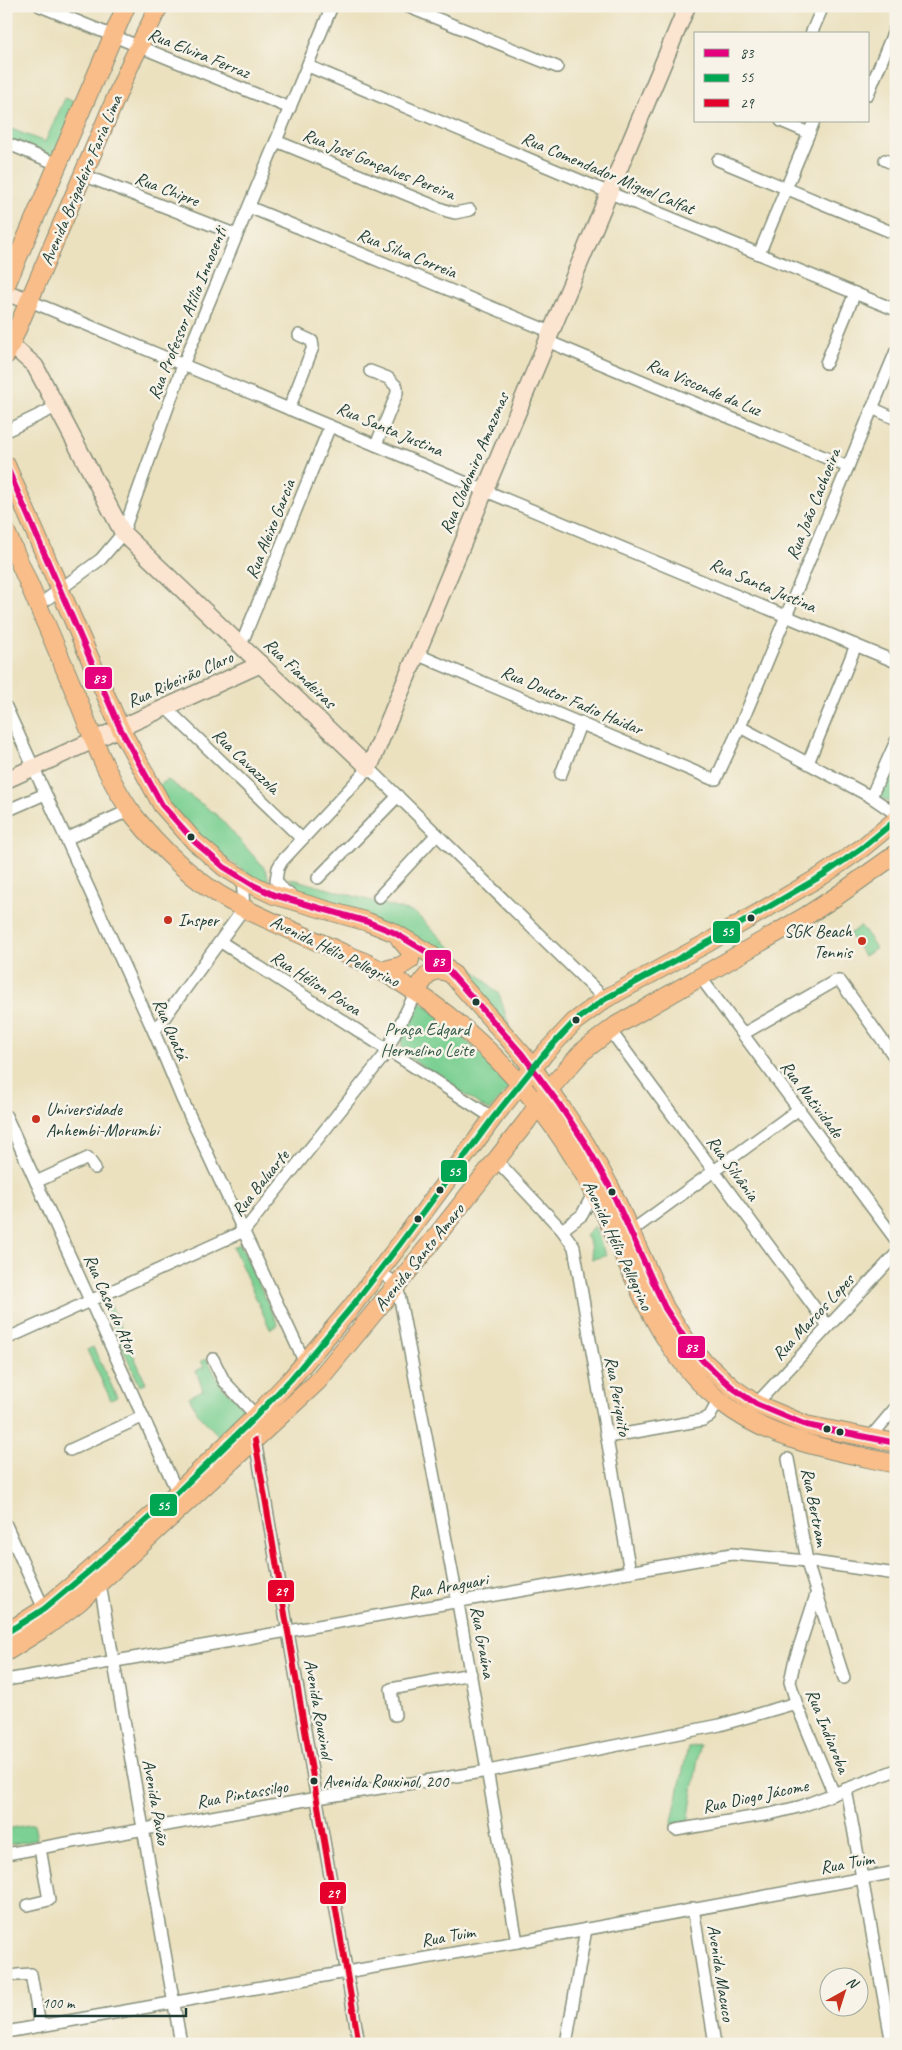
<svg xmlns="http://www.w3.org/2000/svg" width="902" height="2050" font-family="Caveat,sans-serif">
  <rect width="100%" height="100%" fill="#f7f3e8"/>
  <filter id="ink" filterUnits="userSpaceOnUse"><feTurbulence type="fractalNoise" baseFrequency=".02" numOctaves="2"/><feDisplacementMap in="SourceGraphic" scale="10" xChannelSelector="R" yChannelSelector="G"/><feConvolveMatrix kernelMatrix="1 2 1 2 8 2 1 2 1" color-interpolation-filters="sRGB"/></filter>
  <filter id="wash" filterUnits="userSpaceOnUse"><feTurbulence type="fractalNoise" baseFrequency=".0096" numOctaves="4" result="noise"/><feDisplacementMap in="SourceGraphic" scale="20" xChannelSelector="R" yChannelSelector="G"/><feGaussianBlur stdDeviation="1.12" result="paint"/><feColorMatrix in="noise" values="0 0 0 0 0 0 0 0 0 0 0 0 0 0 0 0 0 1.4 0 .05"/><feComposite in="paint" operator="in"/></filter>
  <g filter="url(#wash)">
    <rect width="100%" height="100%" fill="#ebe1bf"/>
    <g fill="#7cd093" stroke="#4e8664">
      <path d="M65 98 77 103 55 158 6 139V127L45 142Z"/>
      <path d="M896 758V801L891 802 880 798V794Z"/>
      <path d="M168 780 217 815 266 870 271 887 256 879 196 837 155 787Z"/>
      <path d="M289 878 415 913 499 994 510 1028 456 967 305 897Z"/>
      <path d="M861 926 876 948 864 956 849 934Z"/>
      <path d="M417 1000 432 1009 512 1084 489 1111 400 1051 402 1045 400 1038Z"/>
      <path d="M594 1226 606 1256 592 1259 590 1244 585 1235Z"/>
      <path d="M240 1244 278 1325 270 1329 233 1247Z"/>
      <path d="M109 1301 146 1383 140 1386 103 1304Z"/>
      <path d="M93 1347 117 1397 111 1400 87 1350Z"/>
      <path d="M207 1359 221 1385 250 1414 238 1426 234 1423 220 1437 199 1415 189 1397 203 1390 196 1371 204 1367 201 1361Z"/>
      <path d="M700 1745 688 1823 671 1826 688 1747Z"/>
      <path d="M34 1824 37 1840 6 1845V1829Z"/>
    </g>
  </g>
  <g filter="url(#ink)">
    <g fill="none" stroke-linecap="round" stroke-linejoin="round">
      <defs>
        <g id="street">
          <path d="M40 6 290 108"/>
          <path d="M406 6 557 67"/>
          <path d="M811 34 823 6"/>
          <path d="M308 66 598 188 896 310"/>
          <path d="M868 94 896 26"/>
          <path d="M781 121 809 133"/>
          <path d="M276 141 447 211 455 213 470 210"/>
          <path d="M6 143 57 164"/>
          <path d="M718 160 896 234"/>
          <path d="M885 160 896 165"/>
          <path d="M83 175 237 235"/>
          <path d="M249 207 551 332"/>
          <path d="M759 254 814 121"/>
          <path d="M30 301 896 662"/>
          <path d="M547 341 848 467"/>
          <path d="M826 363 855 293"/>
          <path d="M370 371 388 378 397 387V393L376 445"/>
          <path d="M872 408 896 419"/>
          <path d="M289 409 313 347 312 341 299 335"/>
          <path d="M6 431 58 406"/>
          <path d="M39 605 101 559 123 533 183 365 332 6"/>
          <path d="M241 645 330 426"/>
          <path d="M416 654 712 779H716L740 727 896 351"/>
          <path d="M6 707 154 1032 182 1099 305 1363"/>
          <path d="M165 707 302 839"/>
          <path d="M740 727 871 797 896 814"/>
          <path d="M808 763 856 645"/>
          <path d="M561 774 581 722"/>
          <path d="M871 797 896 741"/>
          <path d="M6 811 45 794"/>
          <path d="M66 839 130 810"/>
          <path d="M318 878 398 796"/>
          <path d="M293 897 281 888 276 880 278 868 282 861 369 768 605 999"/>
          <path d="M379 897 437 834"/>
          <path d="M221 942 493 1118"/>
          <path d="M701 978 896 1240"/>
          <path d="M610 1030 828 1326"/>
          <path d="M154 1032 244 908 242 878"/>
          <path d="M743 1034 835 981H840L896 1059"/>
          <path d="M6 1116 180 1498"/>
          <path d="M496 1160 562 1230 574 1247 630 1572"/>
          <path d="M36 1182 88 1158 95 1168"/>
          <path d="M562 1230 582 1215 594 1192"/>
          <path d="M630 1232 799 1109"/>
          <path d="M378 1271 397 1284 458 1603 517 1942"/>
          <path d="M6 1339 244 1231 384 1056 416 992"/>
          <path d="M213 1359 224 1381 256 1416"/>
          <path d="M756 1404 896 1254"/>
          <path d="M607 1437 703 1420 710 1416 719 1399"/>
          <path d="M870 1438 896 1407"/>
          <path d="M255 1440 359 2044"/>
          <path d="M70 1450 142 1417"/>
          <path d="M788 1459 808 1566 844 1678"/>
          <path d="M6 1525 44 1609"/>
          <path d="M96 1580 100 1584 181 2044"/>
          <path d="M816 1595 794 1663 790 1682 798 1708 834 1794"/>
          <path d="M6 1680 732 1554 807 1561 896 1574"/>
          <path d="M395 1715 391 1689 471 1674"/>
          <path d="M846 1789 892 2044"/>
          <path d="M676 1830 770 1814 802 1806 896 1770"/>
          <path d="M6 1854 317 1798 488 1771 720 1725 796 1703"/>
          <path d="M28 1905 49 1900 40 1848"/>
          <path d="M693 1908 715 2044"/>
          <path d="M17 1975 31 1974 40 2026"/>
          <path d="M6 2032 517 1942 896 1872"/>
          <path d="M566 2044 586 1929"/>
        </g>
        <g id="secondary">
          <path d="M6 293 30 301"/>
          <path d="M6 346 17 350 35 366 123 533 369 768 687 6"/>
          <path d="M6 780 261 664"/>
        </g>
        <g id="primary">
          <path d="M6 285 126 6"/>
          <path d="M6 355 129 67 159 6"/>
          <path d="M6 465 120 728 162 805 195 842 224 867 253 885 274 895 368 922 393 932 430 954 446 968 522 1054 559 1104 585 1143 610 1187 665 1308 687 1342 703 1361 733 1388 756 1404 806 1425 896 1443"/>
          <path d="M6 532C30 586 53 640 76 695 91 733 109 784 135 817 159 847 197 884 232 902 267 921 306 936 343 953 355 958 368 963 380 970 415 990 449 1014 479 1042 526 1085 564 1136 594 1192 634 1268 652 1348 724 1404 774 1442 836 1451 896 1464"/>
          <path d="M381 971 401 966 410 960 411 952 400 939"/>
          <path d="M416 992C427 974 432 964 454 975"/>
          <path d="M6 1633 44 1609 87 1573 177 1493 256 1416 291 1379 350 1309 400 1244 493 1118 545 1053 574 1022 605 999 709 942 823 875 862 848 896 820"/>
          <path d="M6 1652 47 1626 79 1602 317 1382 419 1258 527 1121 545 1094 582 1052 617 1025 806 916 837 896 896 854"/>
        </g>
      </defs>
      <use href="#street" stroke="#858f7a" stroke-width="14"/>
      <use href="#secondary" stroke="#858f7a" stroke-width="19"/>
      <use href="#primary" stroke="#858f7a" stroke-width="20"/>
      <use href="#street" stroke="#fff" stroke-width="11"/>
      <use href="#secondary" stroke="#fce5d0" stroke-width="16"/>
      <use href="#primary" stroke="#f8bd89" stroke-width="18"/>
      <defs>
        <path id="bus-1" d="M6 465 120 728 162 805 195 842 224 867 253 885 274 895 368 922 393 932 430 954 446 968 522 1054 559 1104 585 1143 610 1187 665 1308 687 1342 703 1361 733 1388 756 1404 806 1425 896 1443"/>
        <path id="bus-2" d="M6 1633 44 1609 87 1573 177 1493 256 1416 291 1379 350 1309 400 1244 493 1118 545 1053 574 1022 605 999 709 942 823 875 862 848 896 820"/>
        <path id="bus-3" d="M255 1440 359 2044"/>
      </defs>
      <use href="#bus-1" stroke="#f7f3e8" stroke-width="10"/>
      <use href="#bus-2" stroke="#f7f3e8" stroke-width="10"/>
      <use href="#bus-3" stroke="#f7f3e8" stroke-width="10"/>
      <use href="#bus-1" stroke="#e5007d" stroke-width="6"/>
      <use href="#bus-2" stroke="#00a651" stroke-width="6"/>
      <use href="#bus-3" stroke="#e4002b" stroke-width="6"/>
    </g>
  </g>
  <g fill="#1f3d34" stroke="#f7f3e8" stroke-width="2">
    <circle cx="191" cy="837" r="4.5"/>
    <circle cx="751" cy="918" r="4.5"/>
    <circle cx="476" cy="1002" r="4.5"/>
    <circle cx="576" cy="1020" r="4.5"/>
    <circle cx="440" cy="1190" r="4.5"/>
    <circle cx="612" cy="1192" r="4.5"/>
    <circle cx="418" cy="1219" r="4.5"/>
    <circle cx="827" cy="1429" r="4.5"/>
    <circle cx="840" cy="1432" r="4.5"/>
    <circle cx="314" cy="1781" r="4.5"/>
  </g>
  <g fill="#c8321e" stroke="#f7f3e8" stroke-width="2">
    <circle cx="168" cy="920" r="5"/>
    <circle cx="862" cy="941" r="5"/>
    <circle cx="36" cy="1119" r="5"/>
  </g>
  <g text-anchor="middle" stroke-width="5" stroke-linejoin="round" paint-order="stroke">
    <g font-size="17" fill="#1f3d34" stroke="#f7f3e8" text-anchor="start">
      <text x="323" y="1787">Avenida Rouxinol, 200</text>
    </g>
    <g font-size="18" fill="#1f3d34" stroke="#f7f3e8">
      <text transform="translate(199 53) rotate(22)" y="6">Rua Elvira Ferraz</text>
      <text transform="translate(379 164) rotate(22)" y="6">Rua José Gonçalves Pereira</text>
      <text transform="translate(608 173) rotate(23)" y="6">Rua Comendador Miguel Calfat</text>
      <text transform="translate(81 180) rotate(-67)" y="6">Avenida Brigadeiro Faria Lima</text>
      <text transform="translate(167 189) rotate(21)" y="6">Rua Chipre</text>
      <text transform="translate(407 253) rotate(22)" y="6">Rua Silva Correia</text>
      <text transform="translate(187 313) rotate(-68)" y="6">Rua Professor Atílio Innocenti</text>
      <text transform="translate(704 387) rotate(23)" y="6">Rua Visconde da Luz</text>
      <text transform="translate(390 429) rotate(23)" y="6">Rua Santa Justina</text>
      <text transform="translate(474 463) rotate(-67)" y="6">Rua Clodomiro Amazonas</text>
      <text transform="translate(813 504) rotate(-68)" y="6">Rua João Cachoeira</text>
      <text transform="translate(270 529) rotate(-68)" y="6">Rua Aleixo Garcia</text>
      <text transform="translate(763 585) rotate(23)" y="6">Rua Santa Justina</text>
      <text transform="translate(300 673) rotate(44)" y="6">Rua Fiandeiras</text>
      <text transform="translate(180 679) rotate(-24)" y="6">Rua Ribeirão Claro</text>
      <text transform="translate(572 700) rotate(23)" y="6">Rua Doutor Fadio Haidar</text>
      <text transform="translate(246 761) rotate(44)" y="6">Rua Cavazzola</text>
      <text transform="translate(335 951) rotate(26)" y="6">Avenida Hélio Pellegrino</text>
      <text transform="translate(316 983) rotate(33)" y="6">Rua Hélion Póvoa</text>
      <text transform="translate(171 1029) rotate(67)" y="6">Rua Quatá</text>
      <text transform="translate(812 1099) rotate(53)" y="6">Rua Natividade</text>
      <text transform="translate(733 1168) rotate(54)" y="6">Rua Silvânia</text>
      <text transform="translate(260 1183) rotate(-51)" y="6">Rua Baluarte</text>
      <text transform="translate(618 1245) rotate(65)" y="6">Avenida Hélio Pellegrino</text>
      <text transform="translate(419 1257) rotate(-51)" y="6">Avenida Santo Amaro</text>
      <text transform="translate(111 1304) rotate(66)" y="6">Rua Casa do Ator</text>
      <text transform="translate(813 1317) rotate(-47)" y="6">Rua Marcos Lopes</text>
      <text transform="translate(618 1396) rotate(80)" y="6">Rua Periquito</text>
      <text transform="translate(815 1507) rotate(79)" y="6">Rua Bertram</text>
      <text transform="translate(448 1586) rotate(-10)" y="6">Rua Araguari</text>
      <text transform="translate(483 1642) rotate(80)" y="6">Rua Graúna</text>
      <text transform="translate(319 1709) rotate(80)" y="6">Avenida Rouxinol</text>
      <text transform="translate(828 1731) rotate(68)" y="6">Rua Indiaroba</text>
      <text transform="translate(242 1794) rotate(-10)" y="6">Rua Pintassilgo</text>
      <text transform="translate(755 1796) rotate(-12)" y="6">Rua Diogo Jácome</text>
      <text transform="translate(156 1802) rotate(80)" y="6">Avenida Pavão</text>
      <text transform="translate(847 1863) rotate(-10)" y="6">Rua Tuim</text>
      <text transform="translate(448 1936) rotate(-10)" y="6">Rua Tuim</text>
      <text transform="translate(721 1973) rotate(81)" y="6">Avenida Macuco</text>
    </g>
    <g font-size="18" fill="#1f3d34" stroke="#f7f3e8" text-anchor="start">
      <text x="178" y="926">Insper</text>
      <text x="852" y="937" text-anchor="end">SGK Beach<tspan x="852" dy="21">Tennis</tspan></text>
      <text x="46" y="1115">Universidade<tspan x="46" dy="21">Anhembi-Morumbi</tspan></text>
    </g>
    <g font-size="18" fill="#325a47" stroke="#f7f3e8">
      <text x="427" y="1035">Praça Edgard<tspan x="427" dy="21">Hermelino Leite</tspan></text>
    </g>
  </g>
  <g stroke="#f7f3e8" stroke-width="2">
    <rect x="84" y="666" width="29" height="24" rx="5" fill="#e5007d"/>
    <rect x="712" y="920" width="29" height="24" rx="5" fill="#00a651"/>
    <rect x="424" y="949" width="28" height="24" rx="5" fill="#e5007d"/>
    <rect x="440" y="1159" width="28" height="24" rx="5" fill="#00a651"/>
    <rect x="677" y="1335" width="29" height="24" rx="5" fill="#e5007d"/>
    <rect x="149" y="1493" width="29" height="24" rx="5" fill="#00a651"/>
    <rect x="267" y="1579" width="28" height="24" rx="5" fill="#e4002b"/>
    <rect x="319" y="1881" width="28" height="24" rx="5" fill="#e4002b"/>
  </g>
  <g font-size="14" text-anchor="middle" font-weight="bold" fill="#fff">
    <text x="99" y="683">83</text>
    <text x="727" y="936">55</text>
    <text x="438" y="966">83</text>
    <text x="454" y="1176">55</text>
    <text x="691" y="1352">83</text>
    <text x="163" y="1510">55</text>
    <text x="281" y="1596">29</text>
    <text x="333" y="1898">29</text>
  </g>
  <rect width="902" height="2050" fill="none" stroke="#f7f3e8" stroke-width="25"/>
  <rect x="694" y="32" width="175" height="90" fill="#f7f3e8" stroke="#a1aaa0"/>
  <rect x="704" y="49" width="25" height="8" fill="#e5007d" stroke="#a1aaa0"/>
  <text x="740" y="58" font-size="15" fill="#1f3d34">83</text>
  <rect x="704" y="74" width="25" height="8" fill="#00a651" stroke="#a1aaa0"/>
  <text x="740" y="82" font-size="15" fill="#1f3d34">55</text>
  <rect x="704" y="99" width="25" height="8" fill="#e4002b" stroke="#a1aaa0"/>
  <text x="740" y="108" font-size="15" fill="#1f3d34">29</text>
  <g transform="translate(844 1992) rotate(39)"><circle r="24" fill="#f7f3e8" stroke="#a1aaa0"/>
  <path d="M0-4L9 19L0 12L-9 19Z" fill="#c8321e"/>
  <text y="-8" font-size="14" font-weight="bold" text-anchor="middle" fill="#1f3d34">N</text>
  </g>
  <path d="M35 2008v8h151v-8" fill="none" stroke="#1f3d34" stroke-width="2.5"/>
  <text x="42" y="2008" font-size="15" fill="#1f3d34" stroke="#f7f3e8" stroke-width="4" paint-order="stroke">100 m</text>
</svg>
